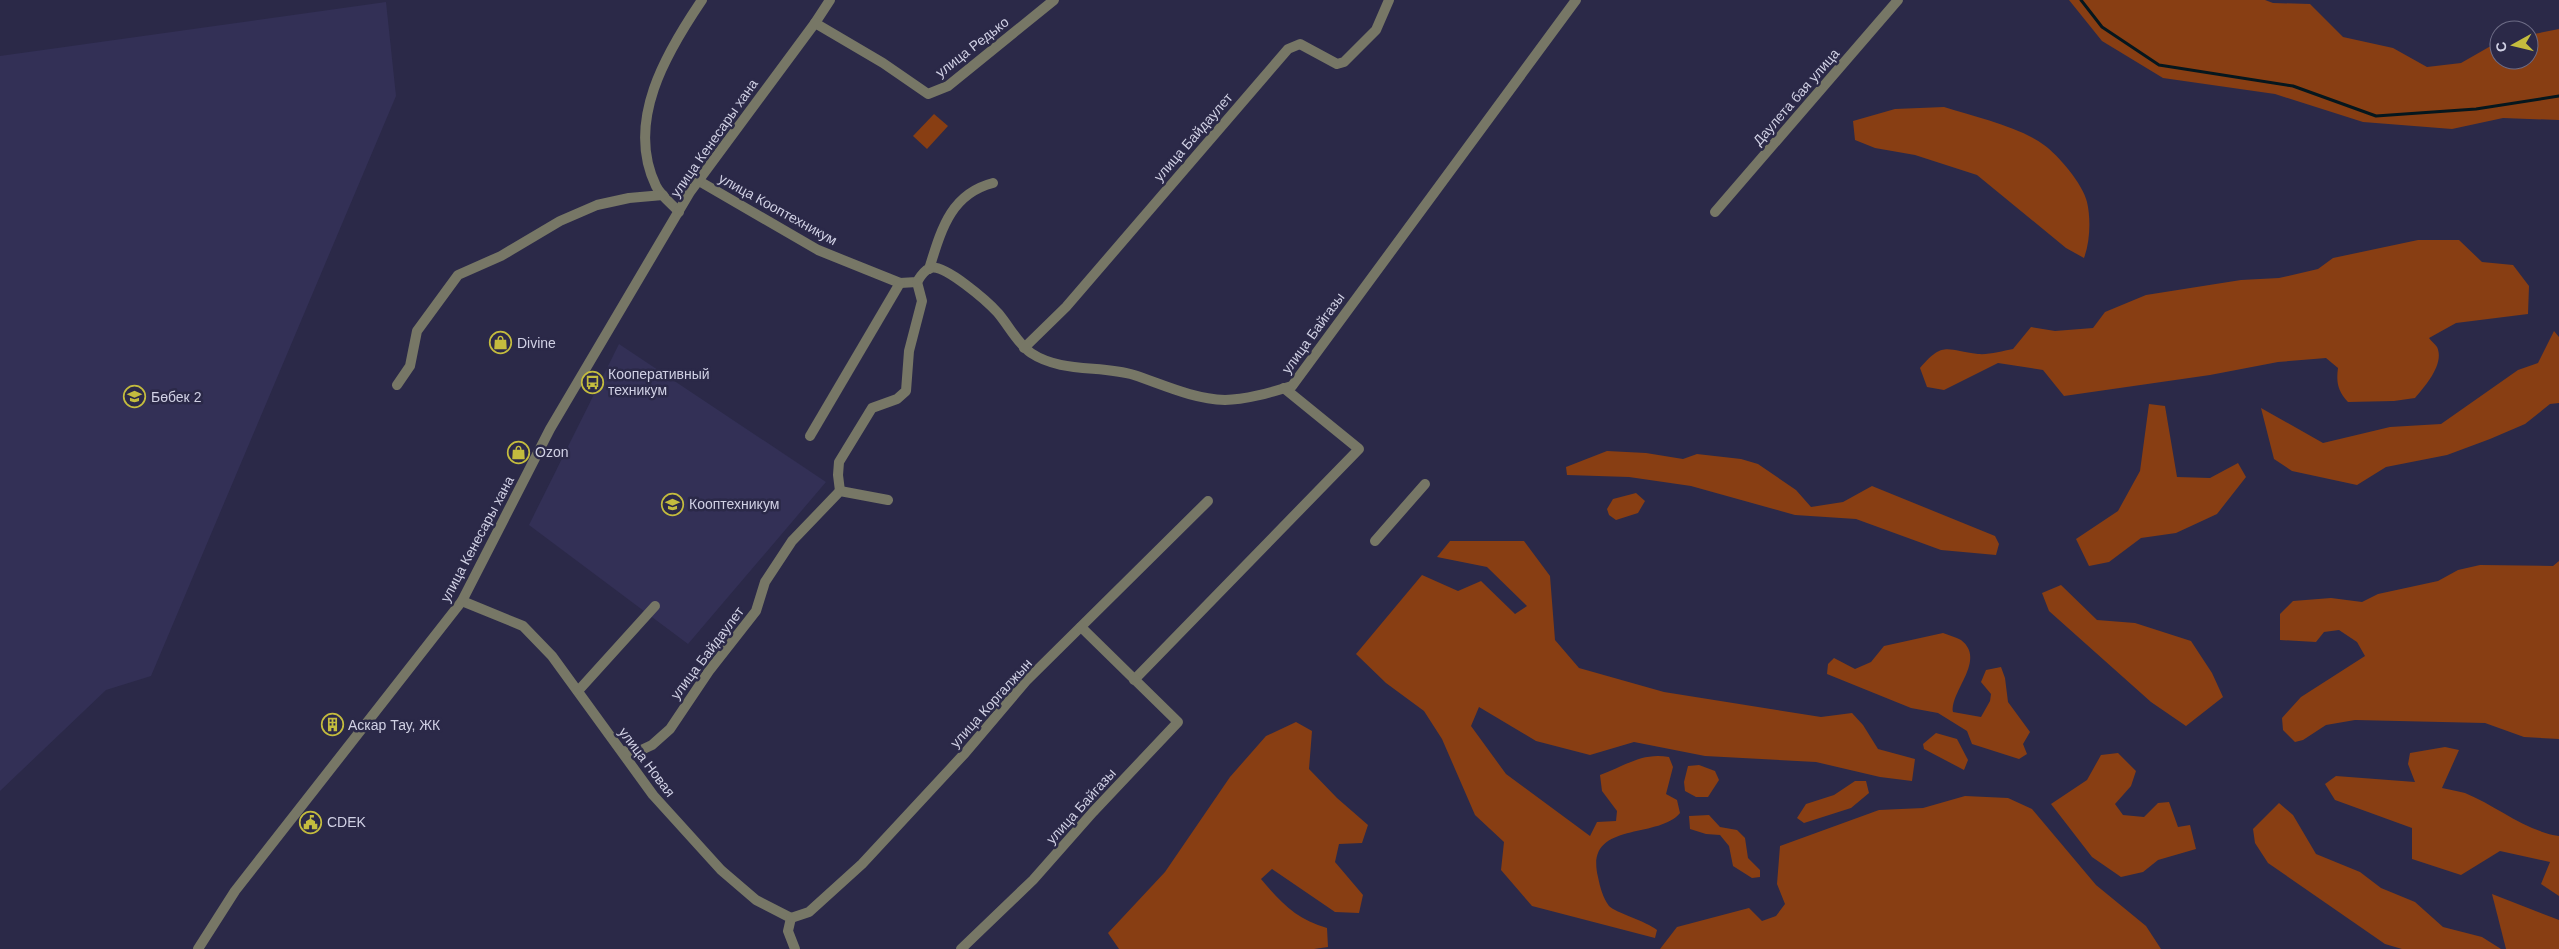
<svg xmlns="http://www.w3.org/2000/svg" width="2559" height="949" font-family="Arial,sans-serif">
  <rect width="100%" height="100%" fill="#2b2948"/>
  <g fill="#333056">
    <path d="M386 2 396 96 151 676 106 690 0 791V56Z"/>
    <path d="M619 344 826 482 688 644 529 525Z"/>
  </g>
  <g fill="#883e13">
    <path d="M2069 0H2265L2273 3 2310 4 2343 37 2393 48 2427 67 2461 63 2489 47 2499 44V60H2529V35L2559 29V120L2503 118 2452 129 2363 122 2275 94 2163 78 2102 41Z"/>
    <path d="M1944 107C1975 117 2018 126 2044 145 2058 155 2083 184 2087 202 2091 219 2090 242 2084 258L2066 248 1977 175 1915 155 1875 148 1855 140 1853 121 1895 109Z"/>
    <path d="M934 114 948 126 927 149 913 136Z"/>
    <path d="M2418 240H2459L2482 262 2513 265 2529 286 2528 314 2456 323 2429 338C2431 341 2435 344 2437 347 2445 364 2425 386 2415 398L2394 401 2348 402C2338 391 2336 383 2338 368L2326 358 2278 362 2210 375 2064 396 2043 370 1998 363 1944 390 1927 387 1920 368C1944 340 1947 351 1978 354 1989 355 2002 351 2013 349L2031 327 2055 331 2093 328 2105 312 2146 295 2241 280 2279 278 2318 269 2333 258Z"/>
    <path d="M2554 331 2559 337V403L2550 404 2525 424 2490 439 2447 455 2386 467 2357 485 2292 471 2274 459 2261 408 2323 443 2390 427 2441 424 2518 370 2538 363Z"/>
    <path d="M2149 404 2165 406 2177 477 2210 478 2238 463 2246 477 2217 514 2176 533 2141 538 2109 562 2089 566 2076 539 2118 511 2140 471Z"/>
    <path d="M1607 451 1646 453 1683 459 1697 454 1741 459 1758 464 1796 490 1811 507 1843 502 1872 486 1995 536 1999 544 1996 555 1941 550 1856 519 1795 515 1691 486 1629 477 1567 475 1566 467Z"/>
    <path d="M1636 493 1645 501 1638 513 1616 520 1609 515 1607 509 1613 499Z"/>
    <path d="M1450 541H1524L1550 576 1555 640 1579 668 1664 692 1821 717 1852 713 1863 725 1878 749 1915 759 1912 781 1880 777 1816 762 1705 756 1634 742 1590 755 1536 741 1479 707 1471 726 1506 774 1590 836 1597 822 1616 821 1617 811 1602 791 1600 775C1625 766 1642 752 1669 757L1673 767 1666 794 1677 800 1680 813C1658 840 1584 820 1598 877 1600 887 1603 898 1609 906 1616 913 1646 921 1657 930L1655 938 1532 906 1501 870 1504 842 1475 815 1442 739 1424 711 1386 683 1356 654 1422 575 1458 591 1481 581 1515 614 1527 606 1487 567 1437 557Z"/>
    <path d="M2559 561V739L2524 737 2485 723 2355 720 2326 725 2303 740 2295 742 2283 730 2282 718 2301 697 2365 656 2357 642 2339 630 2324 632 2316 642 2280 640V614L2293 601 2331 598 2362 602 2378 594 2438 581 2458 570 2480 565 2553 566Z"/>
    <path d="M2061 585 2097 620 2135 623 2191 641 2212 673 2223 697 2186 726 2151 702 2049 611 2042 593Z"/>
    <path d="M1943 633C1948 635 1956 637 1961 640 1987 660 1950 691 1953 712L1981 717 1990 701 1991 694 1981 682 1986 670 2001 667 2005 678 2008 702 2030 732 2023 744 2027 754 2019 759 1972 744 1967 731 1938 713 1911 708 1827 674 1828 664 1834 658 1855 669 1871 662 1884 646Z"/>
    <path d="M1296 722 1312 731 1309 769 1337 798 1368 825 1362 843 1339 844 1335 862 1363 895 1359 913 1335 912 1272 869 1261 879C1280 902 1297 920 1327 928L1328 947 1314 949H1119L1108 933 1165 872 1230 777 1266 736Z"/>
    <path d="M1936 733 1957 739 1968 760 1964 770 1924 749 1923 744Z"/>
    <path d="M2445 747 2459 750 2442 788C2450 790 2458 791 2465 793 2497 806 2525 831 2559 836V896L2541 884 2550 862 2500 851 2461 875 2412 859V828L2335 800 2325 784 2336 776 2415 782 2408 764 2410 753Z"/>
    <path d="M2118 753 2136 771 2131 786 2115 804 2123 815 2144 817 2158 803 2169 802 2178 827 2190 825 2196 849 2158 860 2143 872 2121 877 2092 857 2051 804 2087 780 2101 755Z"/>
    <path d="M1699 765 1715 771 1719 780 1708 797H1696L1685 791 1684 782 1688 766Z"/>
    <path d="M1855 781H1866L1869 793 1851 808 1804 823 1797 818 1806 804 1834 795Z"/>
    <path d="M1965 796 2008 798 2032 809 2096 885 2146 926 2161 949H1660L1677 927 1749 908 1762 921 1776 916 1785 904 1777 884 1780 846 1879 810 1923 808Z"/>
    <path d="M2279 803 2293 815 2316 854 2360 872 2381 888 2415 902 2443 927 2482 937 2501 949H2402L2385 944 2268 863 2255 843 2253 829Z"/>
    <path d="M1709 815 1720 827 1737 830 1745 838 1748 858 1760 870V877L1752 878 1733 866 1729 846 1720 835 1706 834 1690 829 1689 816Z"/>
    <path d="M2492 894 2559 920V949H2506Z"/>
  </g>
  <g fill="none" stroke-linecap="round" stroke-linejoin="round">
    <path stroke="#05171e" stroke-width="3" d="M2081 0 2102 27 2159 65 2293 86 2376 116 2476 109 2559 96"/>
    <g stroke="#776" stroke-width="10">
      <path d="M815 23 830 0"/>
      <path d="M699 181 818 250 900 283 917 282C920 277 923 271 930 268 944 263 988 302 998 313 1009 326 1018 344 1031 353 1061 373 1101 365 1134 375 1164 385 1193 399 1225 400 1246 400 1272 392 1292 386L1576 0"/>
      <path d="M679 212C672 204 661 196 656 186 625 122 666 53 702 0"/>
      <path d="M1715 212 1898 0"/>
      <path d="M929 269C941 231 950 194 993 183"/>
      <path d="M1024 348 1066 307 1288 49 1300 44 1337 64 1344 62 1376 30 1389 0"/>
      <path d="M397 385 410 366 417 331 458 275 501 256 560 221 597 205 629 198 663 195"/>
      <path d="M810 436 900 283"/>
      <path d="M840 491 838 475 839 462 872 408 897 399 906 391 909 351 922 301 917 282"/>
      <path d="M1375 541 1425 484"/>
      <path d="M462 601 523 626 552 656 653 795 721 870 756 900 791 918 788 931 795 949"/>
      <path d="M1134 680 1359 449 1284 388"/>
      <path d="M578 691 655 606"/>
      <path d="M622 751 637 752 652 745 670 729 709 671 756 611 765 582 792 541 840 491 888 500"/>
      <path d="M791 918 809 912 862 864 965 753 1026 681 1208 501"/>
      <path d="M961 949 1033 880 1093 812 1178 722 1081 627"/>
    </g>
    <path stroke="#776" stroke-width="10" d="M198 949 235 891 462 601 550 429 690 192 815 23 883 63 928 94 948 86 1054 0"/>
  </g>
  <defs>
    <symbol id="shop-ring" viewBox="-11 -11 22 22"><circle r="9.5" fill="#2b2948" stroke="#c4bc3e" stroke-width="1.5"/><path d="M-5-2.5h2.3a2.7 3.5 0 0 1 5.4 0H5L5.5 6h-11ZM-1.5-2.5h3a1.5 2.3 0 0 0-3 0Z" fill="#c4bc3e"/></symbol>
    <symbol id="bus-ring" viewBox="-11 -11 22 22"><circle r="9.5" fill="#2b2948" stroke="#c4bc3e" stroke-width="1.5"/><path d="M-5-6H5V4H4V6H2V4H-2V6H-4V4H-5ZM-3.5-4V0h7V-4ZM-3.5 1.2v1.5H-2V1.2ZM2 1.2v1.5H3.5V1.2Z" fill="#c4bc3e"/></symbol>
    <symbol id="school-ring" viewBox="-11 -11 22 22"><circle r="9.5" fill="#2b2948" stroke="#c4bc3e" stroke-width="1.5"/><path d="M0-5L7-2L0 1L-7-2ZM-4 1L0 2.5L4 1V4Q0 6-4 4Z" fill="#c4bc3e"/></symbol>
    <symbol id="university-ring" viewBox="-11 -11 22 22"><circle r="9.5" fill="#2b2948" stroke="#c4bc3e" stroke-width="1.5"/><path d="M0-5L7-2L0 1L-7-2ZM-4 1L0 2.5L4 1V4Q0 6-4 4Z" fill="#c4bc3e"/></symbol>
    <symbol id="building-ring" viewBox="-11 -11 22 22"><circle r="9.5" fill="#2b2948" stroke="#c4bc3e" stroke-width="1.5"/><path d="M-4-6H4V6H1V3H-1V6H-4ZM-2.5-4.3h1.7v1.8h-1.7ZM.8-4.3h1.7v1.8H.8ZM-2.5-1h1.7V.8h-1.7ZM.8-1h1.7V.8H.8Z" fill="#c4bc3e"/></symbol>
    <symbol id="civic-ring" viewBox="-11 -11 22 22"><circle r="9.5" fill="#2b2948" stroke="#c4bc3e" stroke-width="1.5"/><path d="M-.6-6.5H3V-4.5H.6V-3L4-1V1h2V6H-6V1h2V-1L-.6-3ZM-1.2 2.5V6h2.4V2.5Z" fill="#c4bc3e"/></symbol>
  </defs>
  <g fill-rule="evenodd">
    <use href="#shop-ring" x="488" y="330" width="25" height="25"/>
    <use href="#bus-ring" x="580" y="370" width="25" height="25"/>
    <use href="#school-ring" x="122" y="384" width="25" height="25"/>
    <use href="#shop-ring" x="506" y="440" width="25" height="25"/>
    <use href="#university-ring" x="660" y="492" width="25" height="25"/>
    <use href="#building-ring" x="320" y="712" width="25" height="25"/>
    <use href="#civic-ring" x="298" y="810" width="25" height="25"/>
  </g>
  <g text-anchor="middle" stroke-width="5" stroke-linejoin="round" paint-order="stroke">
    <g font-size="14" fill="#d0d0e4" stroke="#2b2948">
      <text transform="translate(972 47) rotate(-38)" y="5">улица Редько</text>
      <text transform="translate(1796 97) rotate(-49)" y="5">Даулета бая улица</text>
      <text transform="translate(1193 137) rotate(-49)" y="5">улица Байдаулет</text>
      <text transform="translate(714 138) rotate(-55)" y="5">улица Кенесары хана</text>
      <text transform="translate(778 209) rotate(29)" y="5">улица Кооптехникум</text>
      <text transform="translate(1313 333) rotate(-54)" y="5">улица Байгазы</text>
      <text transform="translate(477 539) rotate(-62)" y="5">улица Кенесары хана</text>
      <text transform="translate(707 653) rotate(-53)" y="5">улица Байдаулет</text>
      <text transform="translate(991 703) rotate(-48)" y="5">улица Коргалжын</text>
      <text transform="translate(647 762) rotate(53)" y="5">улица Новая</text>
      <text transform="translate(1081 806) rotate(-48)" y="5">улица Байгазы</text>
    </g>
    <g font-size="14" fill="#d0d0e4" stroke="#2b2948" text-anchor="start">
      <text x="517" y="348">Divine</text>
      <text x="608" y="379">Кооперативный<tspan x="608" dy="16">техникум</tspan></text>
      <text x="151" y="402">Бөбек 2</text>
      <text x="535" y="457">Ozon</text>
      <text x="689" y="509">Кооптехникум</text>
      <text x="348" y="730">Аскар Тау, ЖК</text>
      <text x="327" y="827">CDEK</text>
    </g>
  </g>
  <g transform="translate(2514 45) rotate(262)"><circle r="24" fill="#2b2948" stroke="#6d6c86"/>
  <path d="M0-4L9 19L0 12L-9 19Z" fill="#c4bc3e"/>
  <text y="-8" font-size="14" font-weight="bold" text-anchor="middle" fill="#d0d0e4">С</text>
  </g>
</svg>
